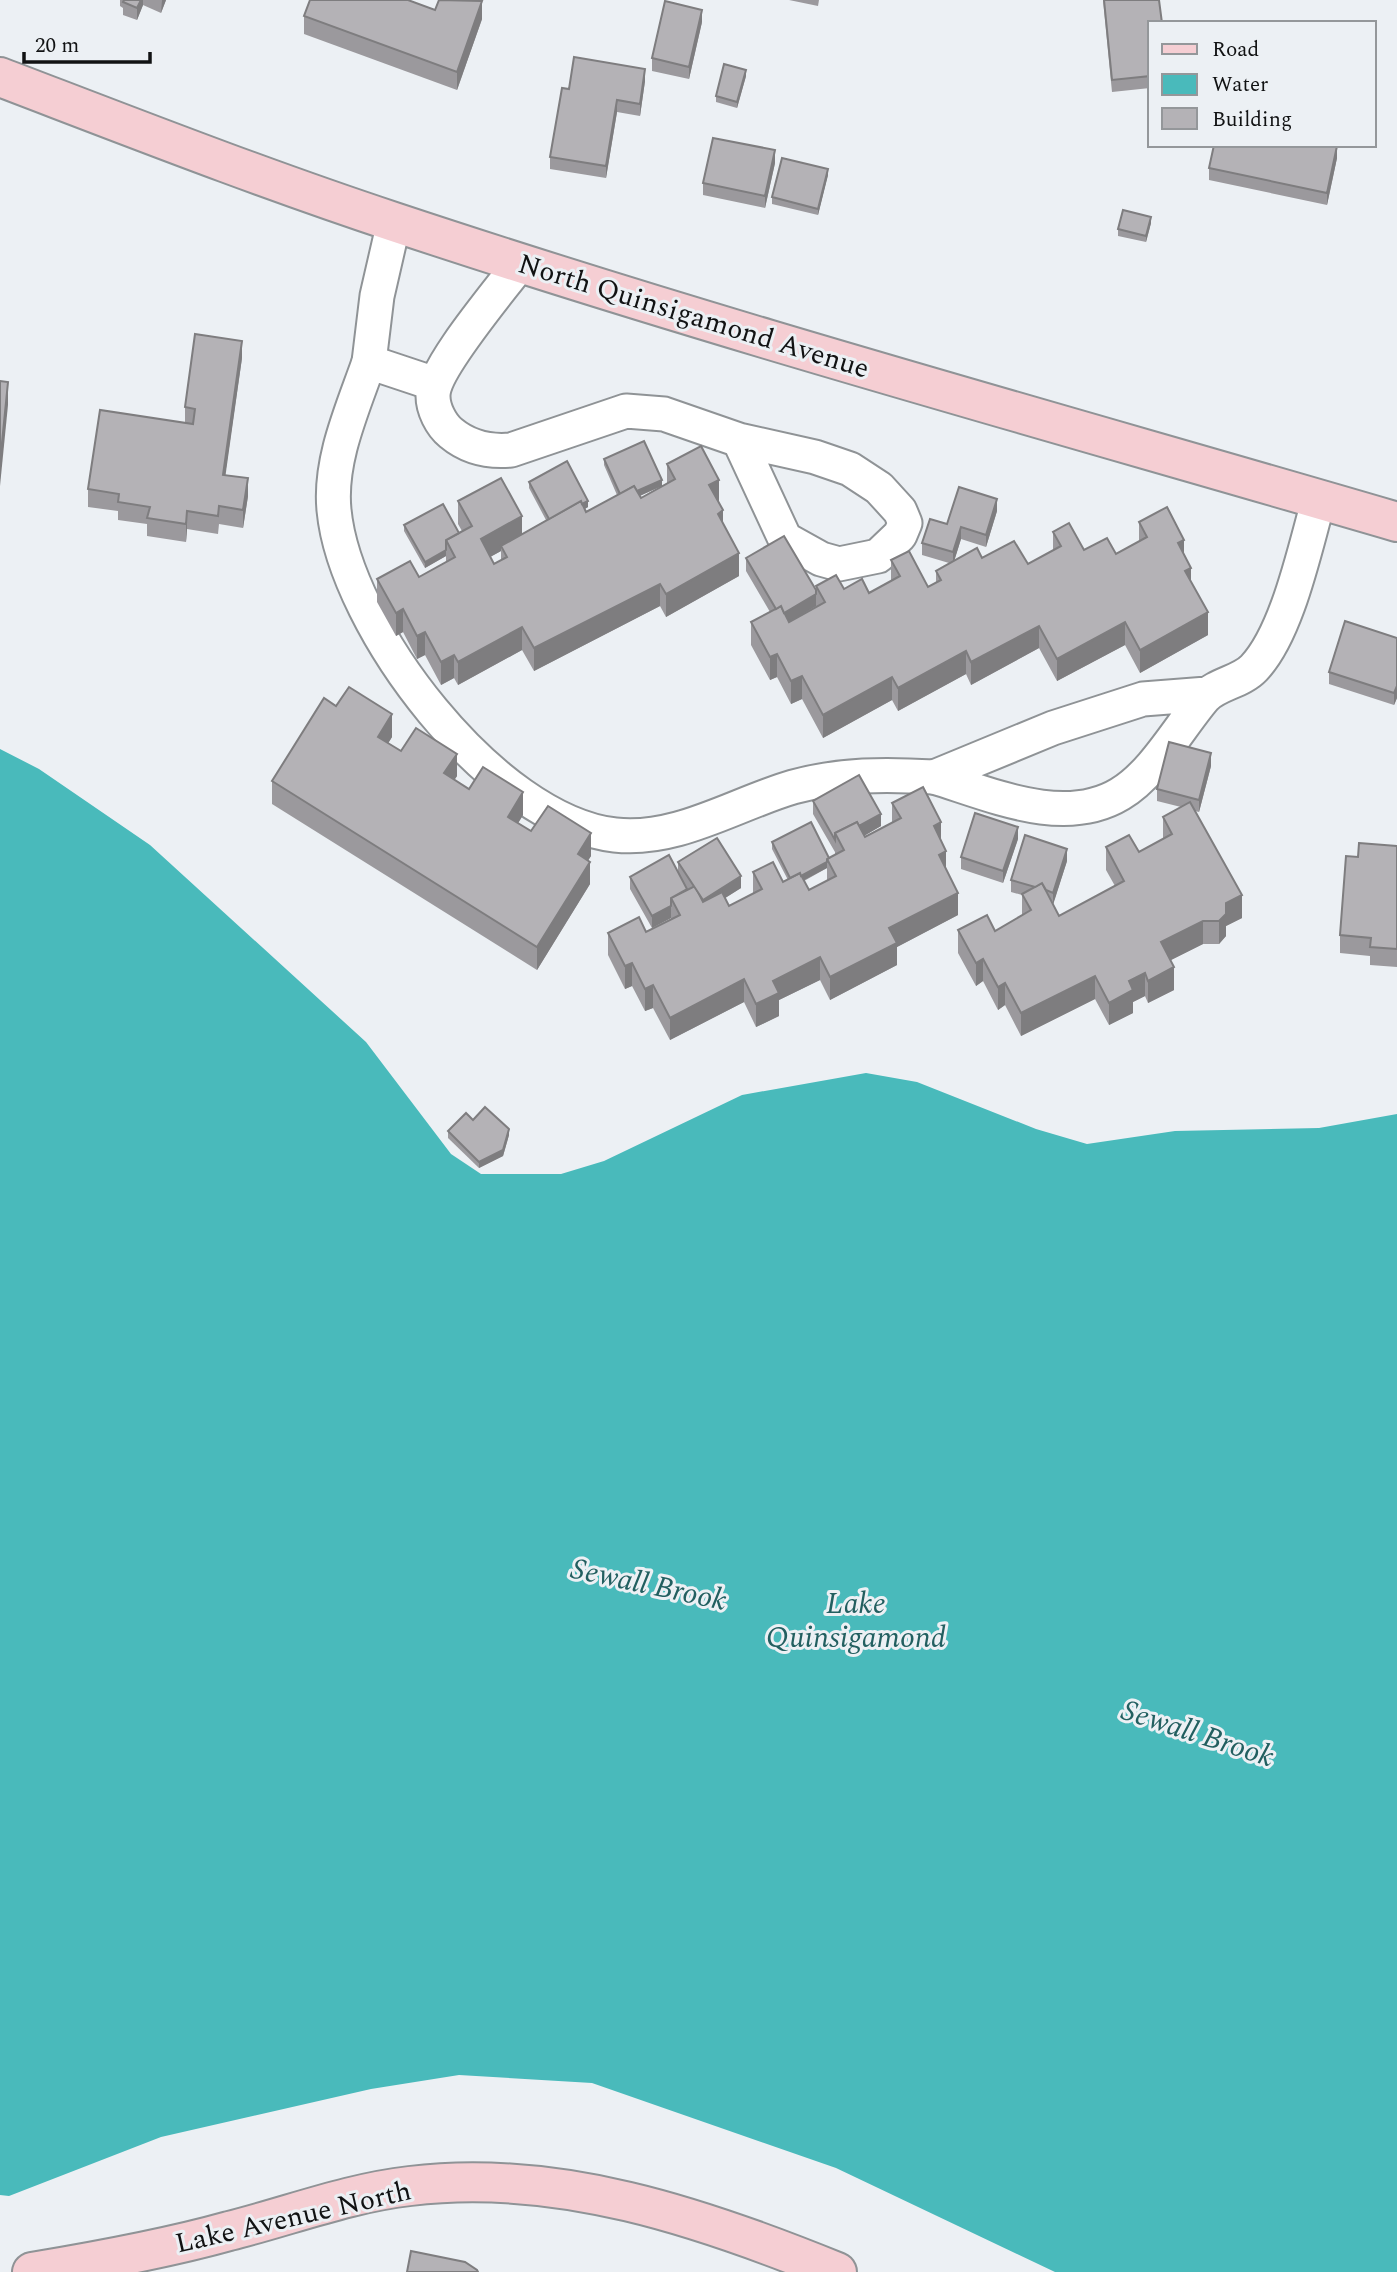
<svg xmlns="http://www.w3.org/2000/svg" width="1397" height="2272" font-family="Spectral,serif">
  <rect width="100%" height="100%" fill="#ecf0f4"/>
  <path fill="#49babb" d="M0 749 39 769 150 845 366 1042 451 1154 481 1174H561L604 1161 742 1095 866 1073 917 1082 1036 1129 1087 1144 1175 1131 1319 1128 1397 1114V2272H1055L836 2168 592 2083 459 2075 371 2089 161 2137 9 2196 0 2195Z"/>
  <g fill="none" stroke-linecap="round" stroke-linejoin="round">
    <defs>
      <g id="minor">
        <path d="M521 262C502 288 433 368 433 396 433 409 441 425 451 433 469 448 489 452 511 450L626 411 664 414 739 440 815 457 850 469 879 488 900 511 905 523 900 535 878 556 839 564 821 559 785 539 739 440"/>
        <path d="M369 362 377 296 394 222"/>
        <path d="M435 384 369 362C353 408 329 460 334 510 345 627 493 821 615 835 677 842 735 804 793 787 841 774 885 774 934 777"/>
        <path d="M1207 694 1143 699 1053 728 934 777C990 794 1064 828 1120 794 1153 775 1180 726 1204 698 1216 684 1241 682 1254 668 1288 632 1305 547 1319 499"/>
      </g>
      <g id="secondary">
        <path d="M0 77C131 127 261 178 394 222 725 332 1062 424 1397 522"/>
        <path d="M32 2272C98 2261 165 2249 229 2231 289 2216 348 2193 410 2186 557 2168 702 2217 837 2272"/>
      </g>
    </defs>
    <use href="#minor" stroke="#8f9396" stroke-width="37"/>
    <use href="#secondary" stroke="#8f9396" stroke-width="42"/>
    <use href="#minor" stroke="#fff" stroke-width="33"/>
    <use href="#secondary" stroke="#f5ced3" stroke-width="38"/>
  </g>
  <g fill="#9b999d" fill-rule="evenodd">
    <path d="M120 0H166L161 13 143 5 137 20 123 15V8L120 6Z"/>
    <path d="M789 0H819L818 6Z"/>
    <path d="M1103 0H1159L1150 23V88L1112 92Z"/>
    <path d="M435 10 482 19 457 90 304 34V16Z"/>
    <path d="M702 22 689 79 652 71V58Z"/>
    <path d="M746 76 737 108 716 102V96Z"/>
    <path d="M645 81 640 116 617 112 606 178 550 169V157L569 89Z"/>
    <path d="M1337 158 1327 205 1209 180V168Z"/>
    <path d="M775 163 765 208 703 195V183Z"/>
    <path d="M828 175 818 215 772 204V197Z"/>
    <path d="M1151 223 1146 242 1118 236V229Z"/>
    <path d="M242 358 225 475 248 496 243 528 219 524 218 534 187 529 186 542 147 536V524L118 520V511L88 507V489L185 423V407Z"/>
    <path d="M604 459 662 486 667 483V464L719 503 723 524 739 576 666 617 660 606 534 671 522 650 458 685 454 678 441 685 425 655 417 659 403 632 396 636 377 602V579L419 577 446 562V556L425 568 404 531V525L459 533 462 531 458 524V501L522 534 546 520 529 488V482L588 507 585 509 586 512 617 495 604 465ZM661 486 641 498 640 496ZM501 551V560L494 564 490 557Z"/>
    <path d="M997 511 986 547 961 539 954 561 982 558 1028 564 1053 550V532L1084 550 1116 554 1139 542V522L1184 556 1191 581 1208 635 1140 673 1125 645 1057 681 1039 648 971 685 966 674 898 711 892 700 823 738 802 699 791 704 777 677 770 680 751 645V622L770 612 746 571V558L816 590V586L844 589 869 593 891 581V560L928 587 936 583V571L949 563 922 555V543L947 524Z"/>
    <path d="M1397 638V698L1394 705 1329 684V672Z"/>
    <path d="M336 706 392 737 388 743 401 751 457 776 454 780 469 789 523 815 518 823 531 831 591 856 588 860 590 884 537 970 272 804V781Z"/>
    <path d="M1211 766 1199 812 1195 811 1242 918 1226 926V936L1219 944H1203L1171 960 1174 990 1148 1003 1145 996 1133 1002V1013L1109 1025 1095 999 1021 1036 1005 1005 998 1010 983 981 976 986 958 953V930L995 931 1022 915V895L1011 892V880L1067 861 1053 904 1059 916 1115 886 1106 870V847L1139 852 1163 839V817L1181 807 1157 801V789Z"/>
    <path d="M813 801 881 826 864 836 865 837 892 823V803L941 841 946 869 958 915 897 947V965L830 1000 820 980 779 1000V1016L756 1027 744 1002 670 1040 653 1008 645 1011 632 986 625 989 608 955V933L646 932 671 920V918L652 928 630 889V877L678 873V862L741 888 725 898 729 906 753 894V872L783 882 788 880 772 849V842L829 858 835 855V852L813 814ZM827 868V881L809 890 804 881Z"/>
    <path d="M1018 839 1003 883 961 869V857Z"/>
    <path d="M1397 846V967L1370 965V956L1340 953V935L1358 857Z"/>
    <path d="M473 1120 509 1135 503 1156 479 1168 448 1138V1131Z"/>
  </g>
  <g fill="#7e7d7f">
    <path d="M141 0H143V5L137 20V8Z"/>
    <path d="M162 0H166L161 13Z"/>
    <path d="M482 1V19L457 90V72Z"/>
    <path d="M702 10V22L689 79V67Z"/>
    <path d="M645 69V81L640 116V104Z"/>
    <path d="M746 70V76L737 108V102Z"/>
    <path d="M617 100V112L606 178V166Z"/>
    <path d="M1337 146V158L1327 205V193Z"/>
    <path d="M775 150V163L765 208V196Z"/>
    <path d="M828 169V175L818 215V209Z"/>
    <path d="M1151 217V223L1146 242V236Z"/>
    <path d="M242 341V358L223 493V475Z"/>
    <path d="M8 382V405L0 486V463Z"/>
    <path d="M248 478V496L243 528V510Z"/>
    <path d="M662 480V486L621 504V498Z"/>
    <path d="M719 480V503L709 485Z"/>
    <path d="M997 499V511L986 547V535Z"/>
    <path d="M588 501V507L550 528V521Z"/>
    <path d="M723 510V533L718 514Z"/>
    <path d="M187 511V529L186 542V524Z"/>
    <path d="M522 516V539L501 546V551L481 562V539Z"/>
    <path d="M961 527V539L953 565V552Z"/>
    <path d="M1184 540V562L1178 543Z"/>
    <path d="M446 550V556L425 568V562Z"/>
    <path d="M739 553V576L666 617V594Z"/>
    <path d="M1191 568V591L1185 571Z"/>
    <path d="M660 584V606L534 671V648Z"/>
    <path d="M816 594V606L779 628V616Z"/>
    <path d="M403 609V632L396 636V613Z"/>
    <path d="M1208 612V635L1140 673V650Z"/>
    <path d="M1125 622V645L1057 681V659Z"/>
    <path d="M1039 626V648L971 685V662Z"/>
    <path d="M522 627V650L458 685V662Z"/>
    <path d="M425 632V655L417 659V636Z"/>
    <path d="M966 651V674L898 711V688Z"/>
    <path d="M777 654V677L770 680V657Z"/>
    <path d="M454 655V678L441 685V662Z"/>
    <path d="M802 676V699L791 704V681Z"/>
    <path d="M892 677V700L823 738V715Z"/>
    <path d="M1397 686V698L1394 705V693Z"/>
    <path d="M392 714V737L378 760V737Z"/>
    <path d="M1211 753V766L1199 812V800Z"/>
    <path d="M457 754V776L444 796V773Z"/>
    <path d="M523 792V815L508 840V817Z"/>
    <path d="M881 814V826L843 848 838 838Z"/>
    <path d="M941 822V845L934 826Z"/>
    <path d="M1018 827V839L1003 883V871Z"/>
    <path d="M591 833V856L578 877V854Z"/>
    <path d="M1067 849V861L1053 905V893Z"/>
    <path d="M946 851V874L939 855Z"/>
    <path d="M590 862V884L537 970V947Z"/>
    <path d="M827 862V868L791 887V881Z"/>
    <path d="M741 876V888L703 912V900Z"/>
    <path d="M958 893V915L897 947V965L830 1000V977L889 928Z"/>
    <path d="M1242 895V918L1226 926V936L1219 944V921L1226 903Z"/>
    <path d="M671 906V918L652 928V916Z"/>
    <path d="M1203 921V944L1161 965V942Z"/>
    <path d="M820 957V980L779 1000V1016L756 1027V1004L773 981Z"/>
    <path d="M983 959V981L976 986V963Z"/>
    <path d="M632 963V986L625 989V966Z"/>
    <path d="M1174 967V990L1148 1003V981Z"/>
    <path d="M1145 973V996L1133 1002V1013L1109 1025V1003L1129 981Z"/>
    <path d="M1095 976V999L1021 1036V1013Z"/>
    <path d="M744 979V1002L670 1040V1018Z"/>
    <path d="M1005 983V1005L998 1010V987Z"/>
    <path d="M653 985V1008L645 1011V989Z"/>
    <path d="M509 1129V1135L503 1156 479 1168V1162Z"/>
  </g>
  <g fill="#b4b2b6" stroke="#7e7d7f" stroke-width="2">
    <path d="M124 0H141L137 8 123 2Z"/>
    <path d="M310 0H408L435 10 439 0 482 1 457 72 304 16Z"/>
    <path d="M1104 0H1159L1162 23H1150V76L1112 80Z"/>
    <path d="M665 1 702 10 689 67 652 58Z"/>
    <path d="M574 57 645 69 640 104 617 100 606 166 550 157 562 88 569 89Z"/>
    <path d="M724 64 746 70 737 102 716 96Z"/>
    <path d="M713 138 775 150 765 196 703 183Z"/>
    <path d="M1214 145H1335L1337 146 1327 193 1209 168Z"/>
    <path d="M782 158 828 169 818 209 772 197Z"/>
    <path d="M1123 210 1151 217 1146 236 1118 229Z"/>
    <path d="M195 334 242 341 223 475 248 478 243 510 219 506 218 516 187 511 186 524 147 518 150 507 118 502 119 494 88 489 100 410 193 424 195 409 185 407Z"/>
    <path d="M0 381 8 382 0 463Z"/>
    <path d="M644 441 662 480 637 491 634 486 620 494 604 459Z"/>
    <path d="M701 446 719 480 709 485 723 510 718 514 739 553 666 594 660 584 534 648 522 627 458 662 454 655 441 662 425 632 417 636 403 609 396 613 377 579 410 561 419 577 455 557 446 540 472 526 458 501 501 478 522 516 481 539 494 564 507 557 501 546 581 501 586 512 634 486 641 498 675 479 667 464Z"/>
    <path d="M567 461 588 501 582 504 581 501 549 519 529 482Z"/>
    <path d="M959 487 997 499 986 535 961 527 953 552 922 543 930 519 947 524Z"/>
    <path d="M443 504 459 533 446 540V550L425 562 404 525Z"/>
    <path d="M1167 507 1184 540 1178 543 1191 568 1185 571 1208 612 1140 650 1125 622 1057 659 1039 626 971 662 966 651 898 688 892 677 823 715 802 676 791 681 777 654 770 657 751 622 781 606 789 622 825 602 816 586 836 575 844 589 862 579 869 593 900 576 891 560 909 551 928 587 941 580 936 571 977 548 982 558 1014 541 1028 564 1061 546 1053 532 1069 523 1084 550 1107 538 1116 554 1147 537 1139 522Z"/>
    <path d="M784 536 816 590V594L784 613 781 606 776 609 746 558Z"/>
    <path d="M1345 621 1397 638V686L1394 693 1329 672Z"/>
    <path d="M349 687 392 714 378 737 401 751 416 728 457 754 444 773 469 789 483 767 523 792 508 817 531 831 548 806 591 833 578 854 590 862 537 947 272 781 324 698 336 706Z"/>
    <path d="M1169 742 1211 753 1199 800 1157 789Z"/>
    <path d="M859 775 881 814 859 826 857 822 835 833V840L813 801Z"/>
    <path d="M923 787 941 822 934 826 946 851 939 855 958 893 889 928 897 943 830 977 820 957 773 981 779 993 756 1004 744 979 670 1018 653 985 645 989 632 963 625 966 608 933 639 917 646 932 680 915 671 898 695 886 703 902 722 892 729 906 762 889 753 872 773 862 783 882 800 873 809 890 836 876 827 859 844 850 835 833 857 822 865 837 901 818 892 803Z"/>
    <path d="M1190 802 1242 895 1226 903V914L1219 921H1203L1161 942 1174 967 1148 981 1145 973 1129 981 1133 990 1109 1003 1095 976 1021 1013 1005 983 998 987 983 959 976 963 958 930 987 915 995 931 1031 910 1022 894 1042 883 1059 916 1124 881 1106 847 1129 835 1139 852 1172 834 1163 817Z"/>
    <path d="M975 813 1018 827 1003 871 961 857Z"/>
    <path d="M811 822 829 858 827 859V862L801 876 800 873 790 878 772 842Z"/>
    <path d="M1025 835 1067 849 1053 893 1046 890 1042 883 1035 887 1011 880Z"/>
    <path d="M717 838 741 876 703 900 678 862Z"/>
    <path d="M1359 843 1397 846V949L1370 947 1371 938 1340 935 1346 856 1358 857Z"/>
    <path d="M669 855 687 889 671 898V906L652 916 630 877Z"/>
    <path d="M485 1107 509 1129 503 1150 479 1162 448 1131 466 1113 473 1120Z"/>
    <path d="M411 2251 465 2262 477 2270 478 2272H407Z"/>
  </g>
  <g text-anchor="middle" stroke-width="6" stroke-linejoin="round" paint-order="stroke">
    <g font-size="28" fill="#111213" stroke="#ecf0f4">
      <text transform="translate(694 315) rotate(17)" y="10">North Quinsigamond Avenue</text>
      <text transform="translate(293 2216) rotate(-13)" y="10">Lake Avenue North</text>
    </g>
    <g font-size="30" font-style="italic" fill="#225f60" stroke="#ecf0f4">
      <text transform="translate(649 1584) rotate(12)" y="10">Sewall Brook</text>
      <text x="856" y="1613">Lake<tspan x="856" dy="34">Quinsigamond</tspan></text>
      <text transform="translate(1198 1733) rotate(18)" y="10">Sewall Brook</text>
    </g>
  </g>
  <rect x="1148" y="21" width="228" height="126" fill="#ecf0f4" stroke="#94979a" stroke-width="2"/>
  <rect x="1162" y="44" width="35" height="10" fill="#f5ced3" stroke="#94979a" stroke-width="2"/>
  <text x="1212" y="56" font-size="21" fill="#111213">Road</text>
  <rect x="1162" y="74" width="35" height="21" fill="#49babb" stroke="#94979a" stroke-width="2"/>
  <text x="1212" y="91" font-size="21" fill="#111213">Water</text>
  <rect x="1162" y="108" width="35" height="21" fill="#b4b2b6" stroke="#94979a" stroke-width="2"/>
  <text x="1212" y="126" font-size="21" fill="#111213">Building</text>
  <path d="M24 52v10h126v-10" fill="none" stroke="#111213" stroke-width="3.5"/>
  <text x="35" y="52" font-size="21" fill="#111213" stroke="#ecf0f4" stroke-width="5" paint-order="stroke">20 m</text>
</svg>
